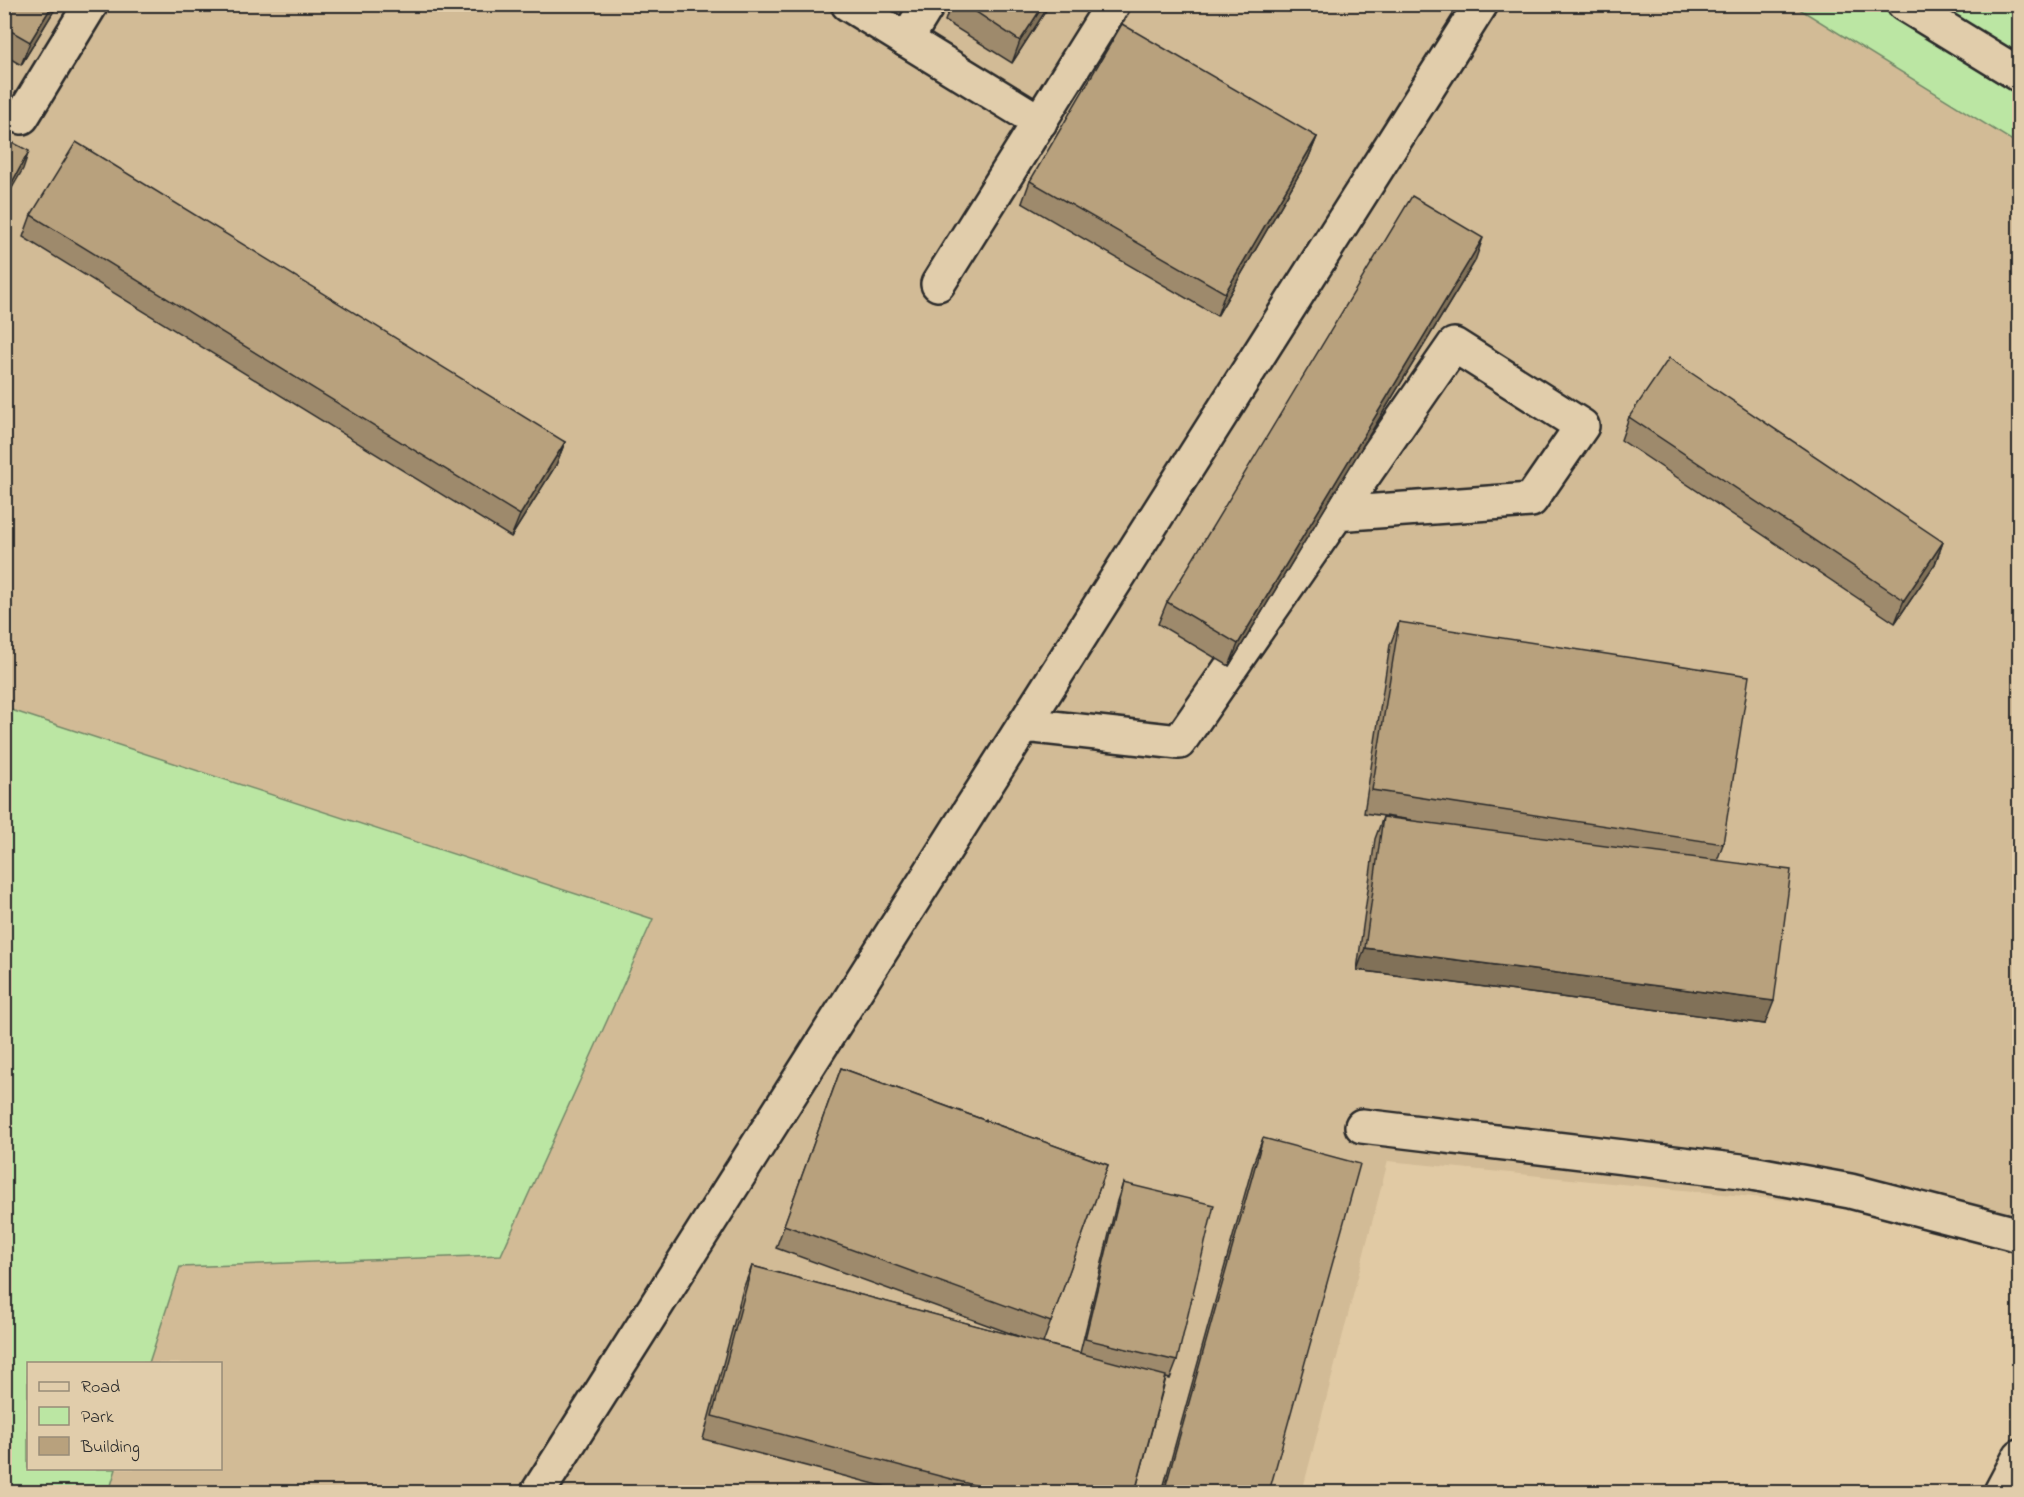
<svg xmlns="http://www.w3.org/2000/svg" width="2024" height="1497" font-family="'Indie Flower',sans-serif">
  <rect width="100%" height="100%" fill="#e1caa4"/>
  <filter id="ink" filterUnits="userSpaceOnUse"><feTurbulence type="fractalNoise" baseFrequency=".0167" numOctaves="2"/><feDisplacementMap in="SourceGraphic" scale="12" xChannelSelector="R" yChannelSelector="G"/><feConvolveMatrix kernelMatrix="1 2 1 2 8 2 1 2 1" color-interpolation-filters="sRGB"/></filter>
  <g filter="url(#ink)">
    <path fill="#d2bb96" d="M5 5H1793L2019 145V1247L1876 1209 1388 1161 1302 1492H109L116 1469 220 1468V1364L149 1363 180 1267 501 1255 653 920 5 708Z"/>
    <g fill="#bbe6a3" stroke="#738867" stroke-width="1.5">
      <path d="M1793 5H2019V145Z"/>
      <path d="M5 708 653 919 501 1255 180 1267 149 1363 28 1364V1468L116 1469 109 1492H5Z"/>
    </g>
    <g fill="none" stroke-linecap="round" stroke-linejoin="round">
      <defs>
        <g id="minor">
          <path d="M848 4 1040 122"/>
          <path d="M1904 4 2020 75"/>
          <path d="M906 40 928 4"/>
          <path d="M22 117 91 4"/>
          <path d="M938 284 1113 4"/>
          <path d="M1025 725 1179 742 1454 345 1582 426 1531 500 1335 514"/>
          <path d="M1362 1126 1741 1171 1850 1191 2020 1235"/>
          <path d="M538 1492 1481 4"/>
          <path d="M2001 1492 2020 1456"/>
        </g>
      </defs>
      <use href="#minor" stroke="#2b2b2b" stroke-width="38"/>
      <use href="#minor" stroke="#e1cdab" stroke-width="33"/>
    </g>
    <g fill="#9e8a6c" stroke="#2b2b2b" stroke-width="1.5">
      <path d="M4 4H58L21 65 4 55Z"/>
      <path d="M951 4H1050L1012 63 945 21Z"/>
      <path d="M1317 137 1308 159 1217 316 1022 203 1030 181Z"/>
      <path d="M31 215 565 442 556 465 511 537 23 237Z"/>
      <path d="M1475 261 1229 666 1158 624 1167 602Z"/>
      <path d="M1629 417 1943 542 1935 564 1895 623 1621 440Z"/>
      <path d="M1399 622 1723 844 1717 861 1765 1024 1357 970 1375 839 1383 817 1412 820 1364 813 1390 645Z"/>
      <path d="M841 1068 1108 1165 1043 1343 1080 1353 1117 1201 1123 1183 1177 1361 1170 1379 1166 1378 1135 1492H905L703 1439 743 1289 752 1266 1026 1339 776 1248Z"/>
      <path d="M1263 1138 1269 1492H1162L1254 1161Z"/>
    </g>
    <g fill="#817158" stroke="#2b2b2b" stroke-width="1.5">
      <path d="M53 4H58L21 65 30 42Z"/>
      <path d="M1044 4H1050L1012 63 1020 41Z"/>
      <path d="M1317 137 1308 159 1217 316 1225 293Z"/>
      <path d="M29 151 23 169 4 202V197Z"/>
      <path d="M1483 238 1475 261 1229 666 1238 644Z"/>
      <path d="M565 442 556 465 511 537 520 515Z"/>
      <path d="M1943 542 1935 564 1895 623 1904 600Z"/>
      <path d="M1365 948 1774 1001 1765 1024 1357 970Z"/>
    </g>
    <g fill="#b8a17d" stroke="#2b2b2b" stroke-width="1.5">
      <path d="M4 4H53L30 42 4 27Z"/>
      <path d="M964 4H1044L1020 41Z"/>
      <path d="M1122 24 1317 137 1225 293 1030 181Z"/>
      <path d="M4 138 29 151 4 197Z"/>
      <path d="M76 142 565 442 520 515 31 215Z"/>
      <path d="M1412 196 1483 238 1238 644 1167 602Z"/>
      <path d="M1669 358 1943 542 1904 600 1629 417Z"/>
      <path d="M1399 622 1749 676 1723 844 1372 790Z"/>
      <path d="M1383 817 1791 870 1774 1001 1365 948Z"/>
      <path d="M841 1068 1108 1165 1051 1322 784 1225Z"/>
      <path d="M1263 1138 1360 1164 1269 1492H1164Z"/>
      <path d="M1123 1183 1214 1205 1177 1361 1085 1339Z"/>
      <path d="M752 1266 1166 1376 1135 1492H1000L712 1416Z"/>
    </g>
  </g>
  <rect width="2024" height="1497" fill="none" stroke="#e1cdab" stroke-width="24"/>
  <rect x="12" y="12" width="2000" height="1473" fill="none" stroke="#2b2b2b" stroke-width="2" filter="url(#ink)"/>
  <rect x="27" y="1362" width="195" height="108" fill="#e1cdab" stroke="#988c78" stroke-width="1.5"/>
  <rect x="39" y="1382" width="30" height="9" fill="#e1cdab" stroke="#988c78" stroke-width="1.5"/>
  <text x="81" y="1392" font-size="18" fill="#2b2b2b">Road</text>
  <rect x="39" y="1407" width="30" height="18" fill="#bbe6a3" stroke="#988c78" stroke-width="1.5"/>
  <text x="81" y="1422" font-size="18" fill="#2b2b2b">Park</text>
  <rect x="39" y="1437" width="30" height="18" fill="#b8a17d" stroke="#988c78" stroke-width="1.5"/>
  <text x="81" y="1452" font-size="18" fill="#2b2b2b">Building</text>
</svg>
